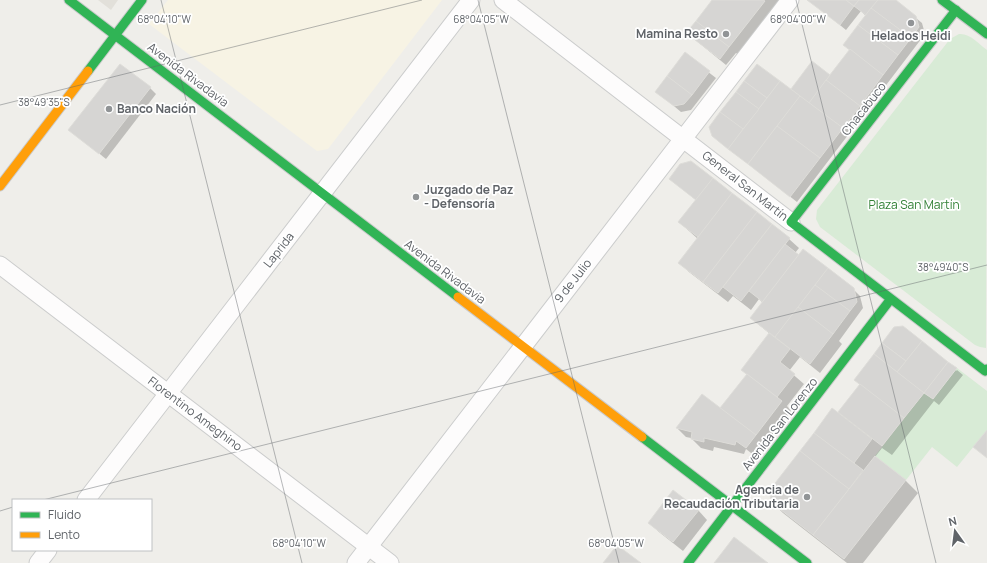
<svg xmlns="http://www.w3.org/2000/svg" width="987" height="563" font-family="Manrope,sans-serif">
  <rect width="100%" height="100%" fill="#efeeea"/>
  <path fill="#f7f3e4" d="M168 0H442L328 149 317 151 149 24Z"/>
  <path fill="#e2e0da" d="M98 0H118L111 10Z"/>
  <g fill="#d8ebd6">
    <path d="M959 34C970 33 979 44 987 50L986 348 980 347 975 345 820 227 816 219 817 210 950 39Z"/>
    <path d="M957 368 987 391V430L957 467 932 447 906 480 875 456 924 393 933 399Z"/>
  </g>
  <g fill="#0003">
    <path d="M713 0H782L739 55 736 53 726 65 687 33Z"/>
    <path d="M809 0H894L922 23 925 34 797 202 720 142 710 127 757 65 791 91 812 63 830 76 850 50 866 16 861 11 846 30Z"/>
    <path d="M685 54 716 78 691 110 681 112 656 91Z"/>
    <path d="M150 88 156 94 106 159 70 130Z"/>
    <path d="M691 162 789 239 799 248 795 253 827 268 853 289 860 296 863 308 839 341 842 344 820 373 800 357 789 371 804 384 787 406 791 411 756 457 746 449 744 454 714 447 713 451 701 448 691 438 686 437 677 428 720 409 747 375 770 334 751 318 763 303 759 299 751 310 733 296 728 302 689 272 680 262 698 239 679 222 696 200 670 179Z"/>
    <path d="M955 369 956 371 957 370 963 375 939 405 934 401 892 455 882 448 875 457 906 481 918 493 863 563H847L783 513 773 503 770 491 833 409 838 413 860 385Z"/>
    <path d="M698 510 707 520 683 551 659 532 649 523Z"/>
  </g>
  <g fill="#d6d5d3" stroke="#deddd9">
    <path d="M712 0H763L765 1 729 47 696 21Z"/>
    <path d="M807 0H846L854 6 840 25Z"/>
    <path d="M846 0H859L854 6Z"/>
    <path d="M859 0H878L866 15 854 6Z"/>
    <path d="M878 0H896L916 16 919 27 911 38 871 8Z"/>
    <path d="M871 8 911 38 898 55 858 25Z"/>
    <path d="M696 21 729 47 720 59 686 33Z"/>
    <path d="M858 25 898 55 883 75 843 45Z"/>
    <path d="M850 49 883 75 860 106 826 80Z"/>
    <path d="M685 52 710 71 692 95 667 76Z"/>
    <path d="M812 61 830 75 809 103 791 89Z"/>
    <path d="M120 64 151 87 99 154 68 130Z"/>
    <path d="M757 64 780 81 767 98 744 81Z"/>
    <path d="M667 76 692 95 684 104 674 106 655 92Z"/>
    <path d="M826 80 860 106 843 128 809 103Z"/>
    <path d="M744 81 767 98 759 109 736 92Z"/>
    <path d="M780 81 800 96 748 164 728 149Z"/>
    <path d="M736 92 759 109 743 129 720 112Z"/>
    <path d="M800 96 843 128 820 158 777 126Z"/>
    <path d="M720 112 743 129 728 149 712 136 709 127Z"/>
    <path d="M777 126 820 158 790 197 748 164Z"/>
    <path d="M691 161 713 178 696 200 669 179 680 164Z"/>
    <path d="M713 178 732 193 698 237 678 222Z"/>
    <path d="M732 193 757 212 703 282 678 263Z"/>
    <path d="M757 212 772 224 718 293 703 282Z"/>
    <path d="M772 224 790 238 741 301 723 287Z"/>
    <path d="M785 244 799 255 763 302 749 291Z"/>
    <path d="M803 249 828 268 775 337 750 318Z"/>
    <path d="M828 268 854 288 857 302 850 311 815 285Z"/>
    <path d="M815 285 850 311 833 334 798 307Z"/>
    <path d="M798 307 833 334 810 364 775 337Z"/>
    <path d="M903 326 922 341 906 361 882 343 894 327Z"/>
    <path d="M769 333 790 349 780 362 795 374 777 397 741 370Z"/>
    <path d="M922 341 948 362 924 393 897 372Z"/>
    <path d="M882 343 906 361 897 372 874 354Z"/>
    <path d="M874 354 924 393 904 418 854 380Z"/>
    <path d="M948 362 957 368 933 399 924 393Z"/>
    <path d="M747 374 782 401 756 435 720 408Z"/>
    <path d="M860 384 904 418 882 446 838 412Z"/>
    <path d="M702 394 756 435 746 448 736 441 735 445 704 438V442L691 439 692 432 676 428Z"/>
    <path d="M832 408 872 439 854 463 814 433Z"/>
    <path d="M987 430V458L973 447Z"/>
    <path d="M814 433 863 470 849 489 800 451Z"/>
    <path d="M800 451 849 489 813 535 772 503 769 491Z"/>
    <path d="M875 456 906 480 844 559 813 535Z"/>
    <path d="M673 490 699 510 673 542 648 523Z"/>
    <path d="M734 537 768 563H714Z"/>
    <path d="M617 545 641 563H603Z"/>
  </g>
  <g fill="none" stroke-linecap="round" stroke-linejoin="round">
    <defs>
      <g id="street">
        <path d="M503 0 791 222"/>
        <path d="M0 265 390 563"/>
        <path d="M86 500 471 0"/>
        <path d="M38 563 48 550"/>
        <path d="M356 563 790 0"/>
      </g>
      <g id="fast">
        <path d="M69 0 458 297"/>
        <path d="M942 0 987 34"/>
        <path d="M956 10 791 222 985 371 987 369"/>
        <path d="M88 71 142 0"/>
        <path d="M642 437 807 563"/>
        <path d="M688 563 890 300"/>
      </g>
      <g id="slow">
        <path d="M0 186 88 71"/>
        <path d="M458 297 642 437"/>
      </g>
    </defs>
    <use href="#street" stroke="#cbcccc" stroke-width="19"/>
    <use href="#fast" stroke="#cacacb" stroke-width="11"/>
    <use href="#slow" stroke="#cacacb" stroke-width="11"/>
    <use href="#street" stroke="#fdfcfc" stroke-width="17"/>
    <use href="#fast" stroke="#30b455" stroke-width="9"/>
    <use href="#slow" stroke="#ff9f0a" stroke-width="9"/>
  </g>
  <path fill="none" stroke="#5f6368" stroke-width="1" stroke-opacity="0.45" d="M161 0 302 563M478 0 619 563M796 0 936 563M0 105 422 0M43 500 987 265M0 511 13 507"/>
  <g fill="#919496" stroke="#fff" stroke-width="1.5">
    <circle cx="911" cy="23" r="4"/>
    <circle cx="726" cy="34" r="4"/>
    <circle cx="109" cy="109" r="4"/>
    <circle cx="416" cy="197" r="4"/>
    <circle cx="807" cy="497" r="4"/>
  </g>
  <g text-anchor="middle" stroke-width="3.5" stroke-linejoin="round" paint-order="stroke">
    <g font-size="12" font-weight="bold" fill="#5f6368" stroke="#fff" text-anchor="end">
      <text x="718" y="38">Mamina Resto</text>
      <text x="911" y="40" text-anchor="middle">Helados Heidi</text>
      <text x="117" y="113" text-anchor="start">Banco Nación</text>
      <text x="424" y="194" text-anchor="start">Juzgado de Paz<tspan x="424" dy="14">- Defensoría</tspan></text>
      <text x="799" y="494">Agencia de<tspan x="799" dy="14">Recaudación Tributaria</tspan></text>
    </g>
    <g font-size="12" fill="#5f6368" stroke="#fff">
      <text transform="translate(188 75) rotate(37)" y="4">Avenida Rivadavia</text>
      <text transform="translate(864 109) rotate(-52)" y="4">Chacabuco</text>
      <text transform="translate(745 186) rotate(38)" y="4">General San Martín</text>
      <text transform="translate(279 250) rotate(-52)" y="4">Laprida</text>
      <text transform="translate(445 272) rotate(37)" y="4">Avenida Rivadavia</text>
      <text transform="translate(573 281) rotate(-52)" y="4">9 de Julio</text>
      <text transform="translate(195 414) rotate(37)" y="4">Florentino Ameghino</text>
      <text transform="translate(780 424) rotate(-52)" y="4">Avenida San Lorenzo</text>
    </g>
    <g font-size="12" fill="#348238" stroke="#fff">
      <text x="914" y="209">Plaza San Martín</text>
    </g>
  </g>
  <g font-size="10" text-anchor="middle" fill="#5f6368" stroke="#fff" stroke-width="3.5" stroke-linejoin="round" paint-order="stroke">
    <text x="164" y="23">68°04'10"W</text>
    <text x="481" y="23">68°04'05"W</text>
    <text x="798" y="23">68°04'00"W</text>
    <text x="44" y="106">38°49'35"S</text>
    <text x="943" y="271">38°49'40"S</text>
    <text x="299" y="547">68°04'10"W</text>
    <text x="616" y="547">68°04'05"W</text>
  </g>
  <rect x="12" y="499" width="140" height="52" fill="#ffffff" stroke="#bfc1c3"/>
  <rect x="20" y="512" width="20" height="6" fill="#30b455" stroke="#bfc1c3"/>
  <text x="48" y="519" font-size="12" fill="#5f6368">Fluido</text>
  <rect x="20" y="532" width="20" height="6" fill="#ff9f0a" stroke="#bfc1c3"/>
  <text x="48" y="539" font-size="12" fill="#5f6368">Lento</text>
  <g transform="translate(955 531) rotate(346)" stroke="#ffffff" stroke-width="3" paint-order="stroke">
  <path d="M0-3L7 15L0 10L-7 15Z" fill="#5f6368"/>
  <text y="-6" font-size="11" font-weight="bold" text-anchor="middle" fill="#5f6368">N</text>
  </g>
</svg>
